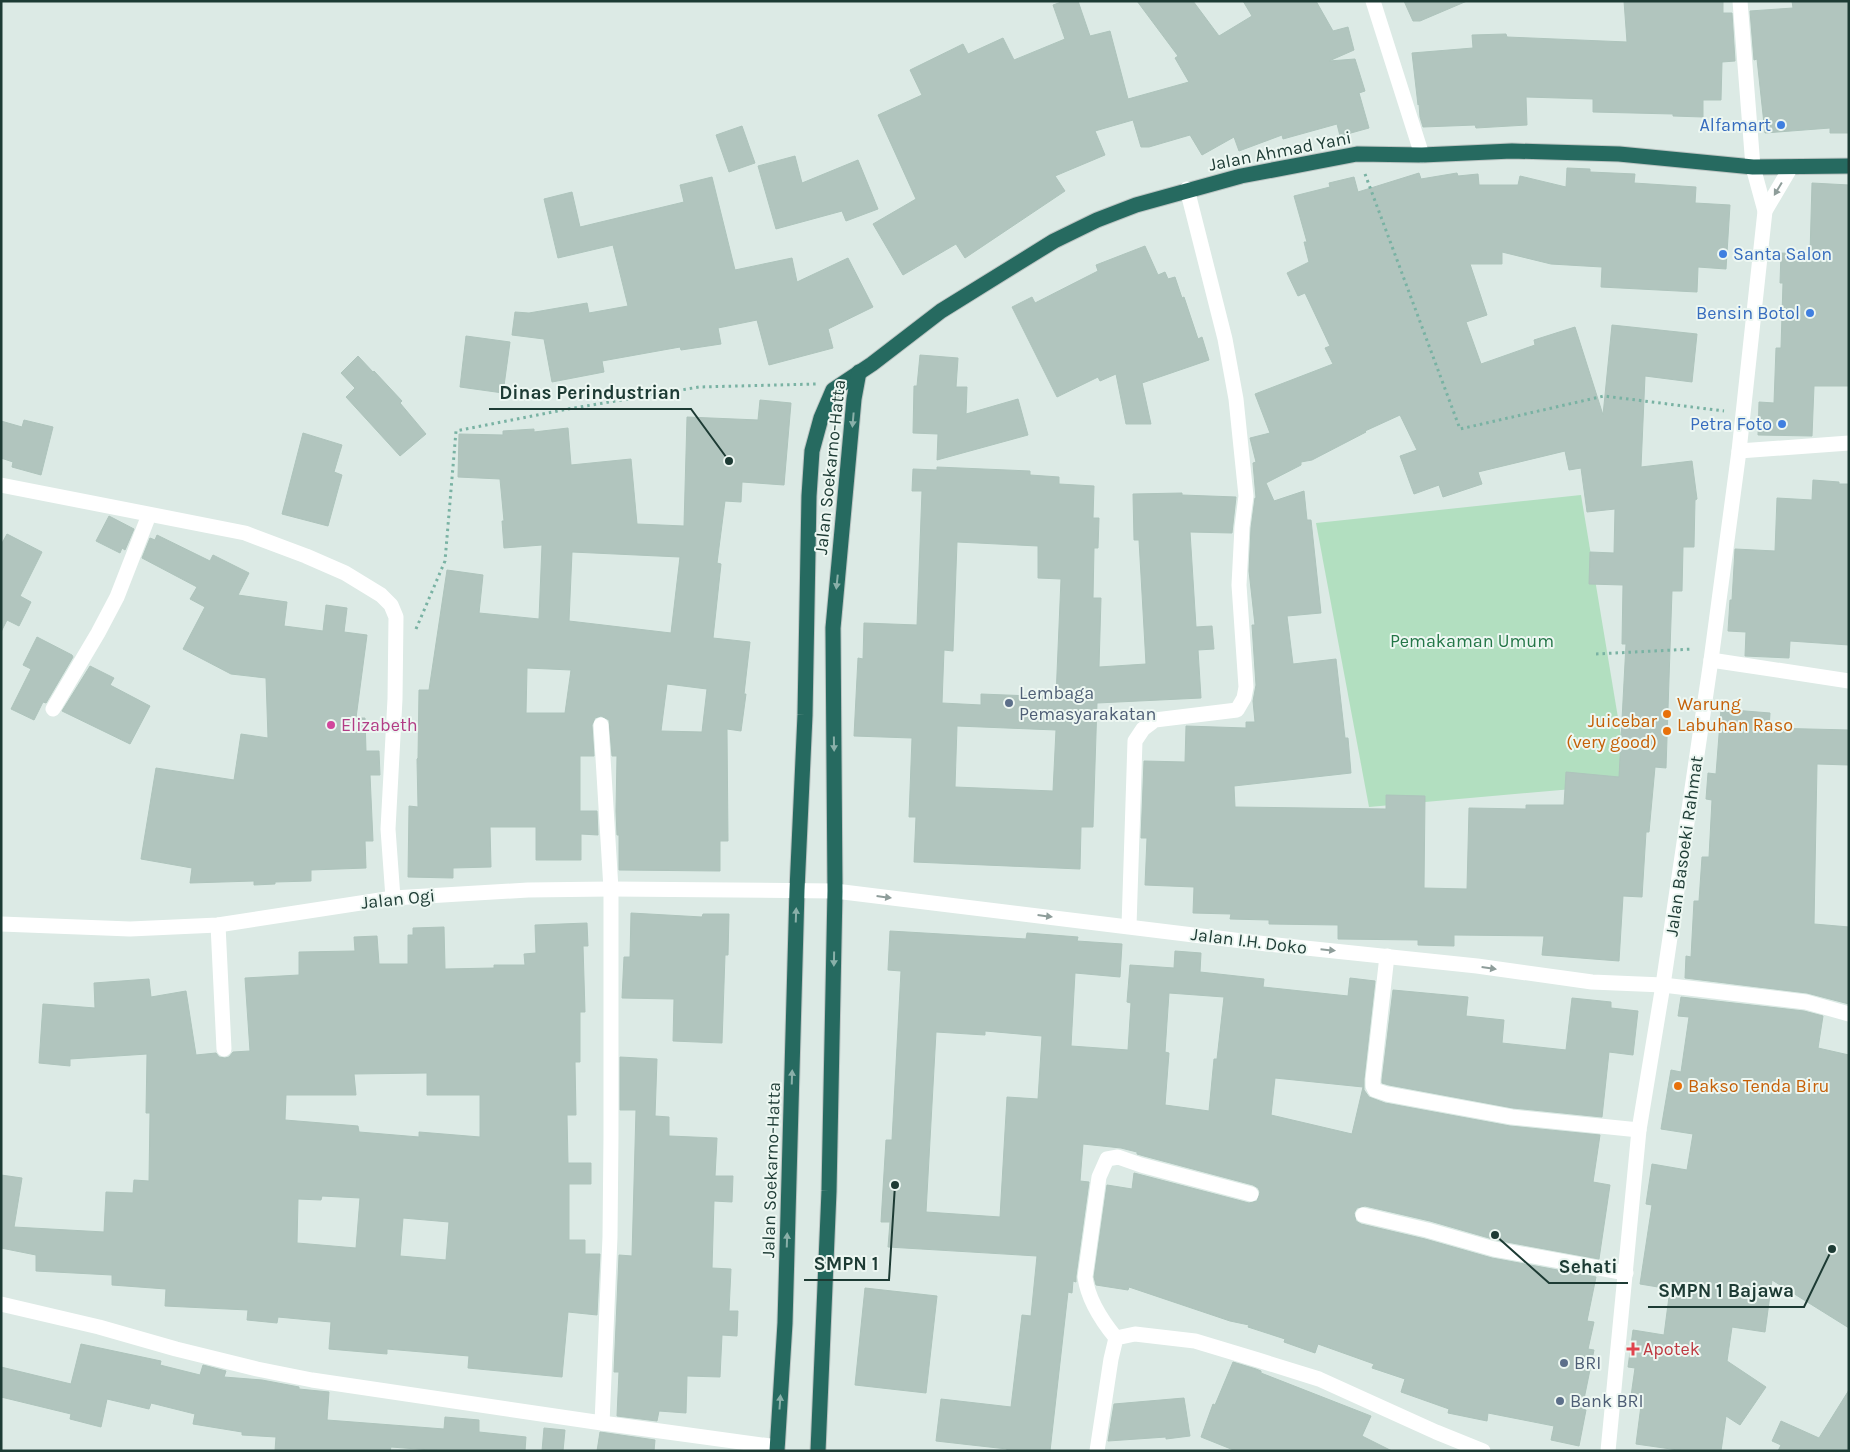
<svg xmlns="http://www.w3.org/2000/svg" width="1850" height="1452" font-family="Karla,sans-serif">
  <rect width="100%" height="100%" fill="#dceae5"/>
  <path fill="#b2dfc0" d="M1581 495 1629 784 1369 807 1316 523Z"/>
  <g fill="#b1c5be" stroke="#aec4bc" fill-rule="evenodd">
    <path d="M1064 1H1078L1090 36 1110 31 1128 99 1189 82 1175 58 1178 56 1137 1H1193L1219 36 1252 16 1243 1H1316L1333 31 1348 27 1354 50 1329 61 1355 59 1365 91 1359 93 1369 128 1340 136 1337 124 1283 139 1282 135 1239 151 1234 137 1202 155 1190 135 1149 147H1141L1133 120 1095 131 1105 155 1055 176 1065 191 965 258 956 244 903 275 873 224 916 199 878 115 922 95 910 70 963 44 968 54 1003 38 1014 60 1065 39 1053 5Z"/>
    <path d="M1404 1H1467L1420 21H1413Z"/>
    <path d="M1624 1H1723V13H1732L1735 61 1722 62 1721 100H1703V117L1673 116V114L1593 112V99L1526 97 1527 125 1476 128 1475 125 1423 127 1420 117 1419 104 1418 105 1412 53 1473 48 1472 35 1506 34 1507 37 1627 42Z"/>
    <path d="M1792 1H1849V133H1830V128L1765 133 1757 59 1754 60 1750 11 1793 8Z"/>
    <path d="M742 126 755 163 729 172 716 135Z"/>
    <path d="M795 156 802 183 858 160 878 209 846 221 842 211 776 229 758 166Z"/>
    <path d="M1567 168 1590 169V172L1635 174 1634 183 1696 187 1695 203 1730 205 1726 269 1698 267 1697 292 1601 287 1602 267 1551 264 1502 252V264H1470L1487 315 1466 322 1481 364 1535 345 1534 340 1575 327 1603 415 1612 325 1697 334 1692 382 1645 376 1641 467 1692 461 1697 499 1695 500 1694 547H1683L1682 591H1672L1666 768 1655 767 1649 832H1646L1642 897 1623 896 1619 961 1542 955 1544 936 1454 935V946L1418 945V940L1338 939V925L1269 924V920L1230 919 1231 914 1193 913 1194 887 1145 885 1147 838H1141L1144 761 1185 762 1186 726 1246 728V722H1255L1253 701 1256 685 1252 625H1255L1249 571 1251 528 1255 498H1256L1253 463 1256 462 1250 438 1270 433 1255 394 1333 364 1325 348 1330 346 1305 293 1298 296 1287 273 1309 262 1304 242H1307L1294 196 1330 187 1329 183 1354 177 1358 192 1419 173 1421 179 1457 173 1458 176 1478 174 1479 185H1518L1520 176 1566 187ZM1400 415 1417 450 1400 456 1414 494 1439 485 1443 497 1482 484 1478 472 1565 451 1569 470 1581 468 1587 512 1615 509 1614 553 1590 552 1589 584 1623 585 1622 644H1626L1619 777 1566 772 1564 805H1526V809L1469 808 1467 889 1424 888 1425 796 1386 795V809L1235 807 1234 786 1351 773 1348 738H1345L1336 659 1293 664 1287 616 1321 613 1311 520H1307L1304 491 1274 501 1266 483 1301 465V462L1312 460 1366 432 1365 431Z"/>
    <path d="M712 177 735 270 792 258 797 282 848 258 873 307 828 329 833 348 769 365 757 320 718 328 721 344 681 350 680 347 602 361 604 372 552 382 544 339 512 335 515 312 529 313 587 303 589 313 628 306 613 245 558 258 544 199 572 192 580 227 684 202 680 185Z"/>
    <path d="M1812 183 1849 185V386H1814L1812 436 1758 435 1759 402 1774 403 1776 348H1781L1783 283H1780L1781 253 1810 254Z"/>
    <path d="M1145 246 1158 275 1165 272 1168 279 1175 277 1182 298 1184 297 1198 339 1202 337 1209 360 1142 383 1151 424H1126L1116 374 1100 381 1098 377 1057 397 1012 307 1032 297 1035 303 1098 271 1096 265Z"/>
    <path d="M466 336 510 342 503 393 460 387Z"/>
    <path d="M920 355 958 358 956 387H967L966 414 1018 399 1028 435 937 460 938 434 913 433 914 386H917Z"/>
    <path d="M358 356 373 372 374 371 402 401 400 403 426 434 400 456 346 397 355 388 341 373Z"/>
    <path d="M760 400 791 403 784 485 742 482 741 502 725 501 717 563 721 564 713 638 750 642 744 694H746L741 731 727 729 728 841H720V871L619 870V835H617L616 811 617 756H612L609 720 601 716 595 718 592 725 594 756H580V811H597L598 835 581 834V860H536V827H490L491 867 453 868V878L408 877 409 806 418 807 417 759 418 758 419 690H429L447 570 483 575 479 613 539 619 542 545 504 548 502 521H504L500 479 458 477 459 434 503 435V431L534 429V432L568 428 571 465 631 459 637 524 684 526 687 417 758 420ZM572 552 680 557 671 633 569 621ZM527 668 571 670 565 713H526ZM667 684 707 689 702 732 661 731Z"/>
    <path d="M24 420 53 427 41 475 12 467 13 462 1 458V421L22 427Z"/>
    <path d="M303 433 342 445 334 472 342 475 328 526 282 514Z"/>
    <path d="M937 467 1030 471V475L1059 477V484L1094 486 1093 518H1099L1098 548H1094L1093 598H1101L1099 667 1146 664 1139 540H1134L1133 494 1182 493V495L1236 497 1232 533 1190 532 1196 627 1212 626 1214 649 1198 650 1201 698 1097 703 1093 827H1081L1080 869 914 862 916 817H909L912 738 854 736 858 658 863 659 864 623 917 625 922 491H912L913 469 937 470ZM957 542 1038 546V578L1061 579 1056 697 981 694V705L942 703 944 650 953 651ZM957 726 1056 730 1053 791 955 787Z"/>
    <path d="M1813 480 1839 482V484H1849V645L1790 641 1789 658 1745 656 1746 632 1728 631 1730 600H1732L1735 549 1775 551 1777 498 1812 500Z"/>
    <path d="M109 516 134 529 125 550 122 548 120 553 96 541Z"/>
    <path d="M7 534 42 552 20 596 31 602 19 626 7 620 1 632V545Z"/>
    <path d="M157 535 210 561 213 555 249 573 238 595 287 602 284 626 323 631 326 605 347 608 344 632 367 635 356 718H365L366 751H379L380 775H370L373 841H365L366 868 311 870V881L275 882V884L254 885V881L190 883 192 868 141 859 156 768 234 780 241 734 268 738 266 678 231 674 183 649 205 607 190 599 197 587 142 558 150 538 155 540Z"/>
    <path d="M37 637 72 655 73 657 46 703 43 702 34 720 11 709 31 669 23 665Z"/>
    <path d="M90 666 114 678 110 685 150 706 130 744 62 711Z"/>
    <path d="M1721 709 1770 713 1769 728 1849 730V765L1817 764 1814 924 1849 927V1004L1807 993 1685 978 1686 956 1691 957 1694 901H1699L1702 857H1709L1712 800 1706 799 1708 773 1716 774Z"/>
    <path d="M631 913 702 917 703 914H729L728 955H725L722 1043 673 1041 674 999 622 998 624 957H630Z"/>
    <path d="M587 923 588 946H583L585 1012H580V1062H575L576 1115H567L568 1163H591V1184H569V1240H585V1254H600L597 1315 568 1312 562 1377 468 1368 469 1356 387 1349V1354L329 1349 331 1322 278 1317 277 1323 247 1320 248 1310 165 1306 166 1289 112 1285V1275L36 1271V1255L1 1248V1175L22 1178 14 1227 104 1232 106 1192 133 1193 134 1180 149 1181 150 1113H146L147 1054 70 1059V1066L39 1063 43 1004 95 1008 94 983 149 979 151 997 186 991 196 1055 216 1053 219 1057 225 1058 229 1057 233 1052 250 1051 245 978 299 975V952L355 951 354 937 377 936 379 964H408V935H413V928L444 927 445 969 494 968V965H525L524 954 536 953 535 925ZM427 1073V1095H480V1137L419 1132V1137L359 1132 358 1126 285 1120 286 1095H356L354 1074ZM322 1196 360 1198 356 1248 297 1243 298 1199 321 1200ZM403 1218 449 1222 446 1260 400 1256Z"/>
    <path d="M890 931 1026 939 1027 933 1078 937 1077 941 1122 944 1120 977 1075 973 1071 1046 1128 1050 1131 1003 1127 1002 1130 965 1174 968 1175 951 1201 953 1200 972 1264 979 1263 987 1348 996 1350 978 1375 981 1364 1079V1090L1369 1097 1385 1103 1510 1126 1600 1135 1593 1182 1610 1185 1599 1259 1496 1240 1430 1221 1365 1206 1357 1208 1354 1213 1356 1221 1361 1224 1425 1239 1492 1258 1596 1277 1587 1321 1594 1322 1588 1349 1594 1350 1582 1409 1586 1410 1579 1446 1551 1440 1554 1426 1488 1413 1487 1421 1448 1413 1449 1409 1401 1392 1405 1379 1372 1368 1374 1364 1318 1344 1315 1353 1284 1342 1285 1339 1248 1327 1249 1325 1230 1321 1129 1287 1128 1290 1096 1285 1094 1277 1107 1185 1132 1189 1134 1173 1249 1203 1257 1201 1260 1192 1258 1188 1253 1185 1144 1156 1137 1154V1152L1121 1148 1083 1144 1080 1181 1089 1182 1076 1276V1282L1073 1281 1072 1293 1068 1292 1050 1451H1007V1449L936 1441 941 1399 1011 1407 1022 1315 1031 1316 1037 1256 888 1247 890 1222H881L886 1140H892L901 971 888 970ZM1169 993 1224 997 1217 1059H1214L1209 1111 1165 1105 1169 1053 1165 1052ZM985 1031 1042 1036 1038 1099 1007 1097 1000 1217 926 1212 936 1032 985 1035ZM1275 1078 1363 1087 1352 1134 1271 1115Z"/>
    <path d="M1393 990 1468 997 1466 1016 1504 1020 1502 1043 1566 1050 1572 998 1611 1002V1008L1638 1011 1633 1055 1609 1052 1602 1117 1513 1108 1389 1085 1382 1083V1080Z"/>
    <path d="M1681 997 1804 1011 1823 1016 1818 1048 1849 1055V1328L1772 1280 1765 1332 1732 1327 1727 1361 1766 1387 1740 1425 1726 1416 1721 1451H1685L1636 1444 1642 1398 1631 1396 1635 1368 1628 1367 1633 1330 1664 1335 1670 1289 1640 1284 1652 1205 1646 1204 1652 1164 1687 1170 1693 1134 1661 1129 1671 1070 1681 1072 1689 1017 1678 1016Z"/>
    <path d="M620 1057 657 1059 655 1116 669 1117V1136L717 1138 715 1176H733L732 1202 714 1201 712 1268 731 1269 729 1311H738L737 1336 722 1335 720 1377 687 1376 686 1413 659 1411 657 1421 617 1416 619 1372H614L619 1255 632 1256 636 1110H620Z"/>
    <path d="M865 1288 937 1296 926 1393 855 1385Z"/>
    <path d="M81 1344 161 1361 160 1365 200 1375 203 1365 226 1371 224 1377 262 1380 299 1387V1389L329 1392 327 1420 444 1429 445 1417 479 1420V1432L526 1437 525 1451H444L391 1447 390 1451H275L276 1437 242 1435V1432L193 1424 195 1414 151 1403 149 1409 107 1399 101 1427 70 1419 71 1414 1 1397V1367L71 1384Z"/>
    <path d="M1233 1362 1256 1369 1261 1371V1373L1371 1416 1362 1436 1392 1451H1236L1201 1437 1213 1404 1215 1405Z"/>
    <path d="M1849 1390V1451H1778L1781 1445 1772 1441 1781 1421 1819 1438Z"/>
    <path d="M1184 1398 1190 1436 1166 1439V1437L1108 1441 1114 1404Z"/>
    <path d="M544 1428 565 1430 563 1451H542Z"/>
    <path d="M600 1432 655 1440 654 1451H597Z"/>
  </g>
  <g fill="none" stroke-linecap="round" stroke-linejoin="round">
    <defs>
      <g id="highway">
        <path d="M777 1451 785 1323 797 890 805 715 809 496 812 451 821 418 833 390 872 364 941 311 1054 241 1097 220 1136 205 1241 176 1357 154 1422 155 1512 151 1619 154 1753 167 1849 166"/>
        <path d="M818 1451 829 1191 835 891 833 628 854 399 859 372"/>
      </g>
    </defs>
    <use href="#highway" stroke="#bbc4c2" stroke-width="17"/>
    <g stroke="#79b2a3" stroke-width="3" stroke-dasharray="2.5 4" stroke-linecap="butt">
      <path d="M1365 174 1460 429 1604 396 1724 411"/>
      <path d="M416 629 445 561 456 431 568 409 699 387 816 384"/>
      <path d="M1596 654 1693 649"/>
    </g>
    <g stroke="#fff" stroke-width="15">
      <path d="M1373 1 1422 155"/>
      <path d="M1765 211 1791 167"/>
      <path d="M1739 451 1849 443"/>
      <path d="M1 485 245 533 306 556 345 573 381 595 391 605 396 617 395 699 388 829 393 898"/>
      <path d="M1711 660 1849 681"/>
      <path d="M53 709 98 633 117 597 149 515"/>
      <path d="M1 924 130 929 218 925 393 898 528 890 611 889 835 891 1267 944 1477 966 1592 982 1663 985 1806 1002 1849 1014"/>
      <path d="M218 925 224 1049"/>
      <path d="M1129 926 1135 741 1143 729 1155 720 1237 710 1244 698 1246 687 1239 585 1242 527 1246 496 1236 399 1225 339 1187 189"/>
      <path d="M1387 956 1373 1079V1086L1375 1090 1387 1094 1512 1117 1639 1130"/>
      <path d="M1363 1215 1427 1230 1494 1249 1626 1273"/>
      <path d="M1 1304 99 1327 176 1349 257 1369 312 1380 602 1423 610 1237 611 1135V889L601 725"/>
      <path d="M1116 1338C1102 1321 1088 1300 1085 1277L1099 1177 1107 1159 1118 1157 1141 1165 1251 1194"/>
      <path d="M602 1423 777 1447"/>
      <path d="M1097 1451 1111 1359 1116 1338 1135 1334 1195 1341 1258 1360 1319 1379 1436 1432 1483 1451"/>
      <path d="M1608 1451 1639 1130 1663 985 1711 660 1739 451 1765 211 1753 167 1740 1"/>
    </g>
    <use href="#highway" stroke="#266a60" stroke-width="15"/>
  </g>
  <defs><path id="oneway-solid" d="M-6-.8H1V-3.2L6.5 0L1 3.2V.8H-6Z" transform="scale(1.25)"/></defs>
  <g fill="#8e9d9a">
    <use href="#oneway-solid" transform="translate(1778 189) rotate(121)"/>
    <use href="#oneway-solid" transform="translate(884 897) rotate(7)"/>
    <use href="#oneway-solid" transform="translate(1045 916) rotate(7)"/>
    <use href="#oneway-solid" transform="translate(1328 950) rotate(6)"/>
    <use href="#oneway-solid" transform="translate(1489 968) rotate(8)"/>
  </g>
  <g fill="#8ab0a9">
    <use href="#oneway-solid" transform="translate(853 420) rotate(95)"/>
    <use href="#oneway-solid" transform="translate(837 582) rotate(96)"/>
    <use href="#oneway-solid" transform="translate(834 744) rotate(89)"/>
    <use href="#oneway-solid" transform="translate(796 915) rotate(-88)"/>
    <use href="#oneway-solid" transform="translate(834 959) rotate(91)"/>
    <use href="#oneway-solid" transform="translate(792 1077) rotate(-88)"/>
    <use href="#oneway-solid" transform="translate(787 1240) rotate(-88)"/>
    <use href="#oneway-solid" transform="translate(780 1402) rotate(-86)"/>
  </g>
  <g fill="#3f7fe0" stroke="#edf7f2" stroke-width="2">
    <circle cx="1781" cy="125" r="5"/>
    <circle cx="1723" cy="254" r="5"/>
    <circle cx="1810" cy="313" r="5"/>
    <circle cx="1782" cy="424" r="5"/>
  </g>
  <g fill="#5c6f8a" stroke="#edf7f2" stroke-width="2">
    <circle cx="1009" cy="703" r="5"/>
    <circle cx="1564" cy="1363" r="5"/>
    <circle cx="1560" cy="1401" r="5"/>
  </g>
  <g fill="#e8710a" stroke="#edf7f2" stroke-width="2">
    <circle cx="1667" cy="714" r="5"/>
    <circle cx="1667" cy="731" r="5"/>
    <circle cx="1678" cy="1086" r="5"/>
  </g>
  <circle fill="#d1479c" stroke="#edf7f2" stroke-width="2" cx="331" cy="725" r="5"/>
  <path fill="#e0444e" stroke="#edf7f2" stroke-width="2" d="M1630.5 1341.5h5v5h5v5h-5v5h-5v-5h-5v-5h5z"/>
  <g text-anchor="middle" stroke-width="4" stroke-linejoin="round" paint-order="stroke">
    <g font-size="18" fill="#366cbe" stroke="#edf7f2" text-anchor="end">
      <text x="1771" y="131">Alfamart</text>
      <text x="1733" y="260" text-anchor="start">Santa Salon</text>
      <text x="1800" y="319">Bensin Botol</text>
      <text x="1772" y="430">Petra Foto</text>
    </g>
    <g font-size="18" fill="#1d3b34" stroke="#edf7f2">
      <text transform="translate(1280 151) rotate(-11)" y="6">Jalan Ahmad Yani</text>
      <text transform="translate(830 467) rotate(-84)" y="6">Jalan Soekarno-Hatta</text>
      <text transform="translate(1684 846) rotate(-82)" y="6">Jalan Basoeki Rahmat</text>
      <text transform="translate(398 899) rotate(-6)" y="6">Jalan Ogi</text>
      <text transform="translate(1249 941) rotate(7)" y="6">Jalan I.H. Doko</text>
      <text transform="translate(771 1170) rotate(-88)" y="6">Jalan Soekarno-Hatta</text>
    </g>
    <g font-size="18" fill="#237647" stroke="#edf7f2">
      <text x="1472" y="647">Pemakaman Umum</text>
    </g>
    <g font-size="18" fill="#4e5e75" stroke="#edf7f2" text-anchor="start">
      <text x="1019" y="699">Lembaga<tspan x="1019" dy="21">Pemasyarakatan</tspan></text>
      <text x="1574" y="1369">BRI</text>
      <text x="1570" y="1407">Bank BRI</text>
    </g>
    <g font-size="18" fill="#c56008" stroke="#edf7f2" text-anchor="start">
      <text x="1677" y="710">Warung<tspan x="1677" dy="21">Labuhan Raso</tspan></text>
      <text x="1657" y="727" text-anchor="end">Juicebar<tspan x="1657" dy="21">(very good)</tspan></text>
      <text x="1688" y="1092">Bakso Tenda Biru</text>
    </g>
    <g font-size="18" fill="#b23c85" stroke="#edf7f2" text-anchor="start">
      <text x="341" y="731">Elizabeth</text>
    </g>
    <g font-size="18" fill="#be3a42" stroke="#edf7f2" text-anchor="start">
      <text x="1643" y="1355">Apotek</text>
    </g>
  </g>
  <path fill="none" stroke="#1d3b34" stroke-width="2" d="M729 461L691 409H489M895 1185L889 1280H804M1495 1235L1549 1283H1628M1832 1249L1804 1307H1648"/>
  <g fill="#1d3b34" stroke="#edf7f2" stroke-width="2">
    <circle cx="729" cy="461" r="5"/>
    <circle cx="895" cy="1185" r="5"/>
    <circle cx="1495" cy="1235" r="5"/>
    <circle cx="1832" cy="1249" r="5"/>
  </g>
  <g font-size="19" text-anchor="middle" font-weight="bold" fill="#1d3b34" stroke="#edf7f2" stroke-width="4" stroke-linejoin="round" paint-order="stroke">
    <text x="590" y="399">Dinas Perindustrian</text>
    <text x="846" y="1270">SMPN 1</text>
    <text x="1588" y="1273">Sehati</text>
    <text x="1726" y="1297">SMPN 1 Bajawa</text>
  </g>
  <rect width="1850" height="1452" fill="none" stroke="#1d3b34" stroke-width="5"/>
</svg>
